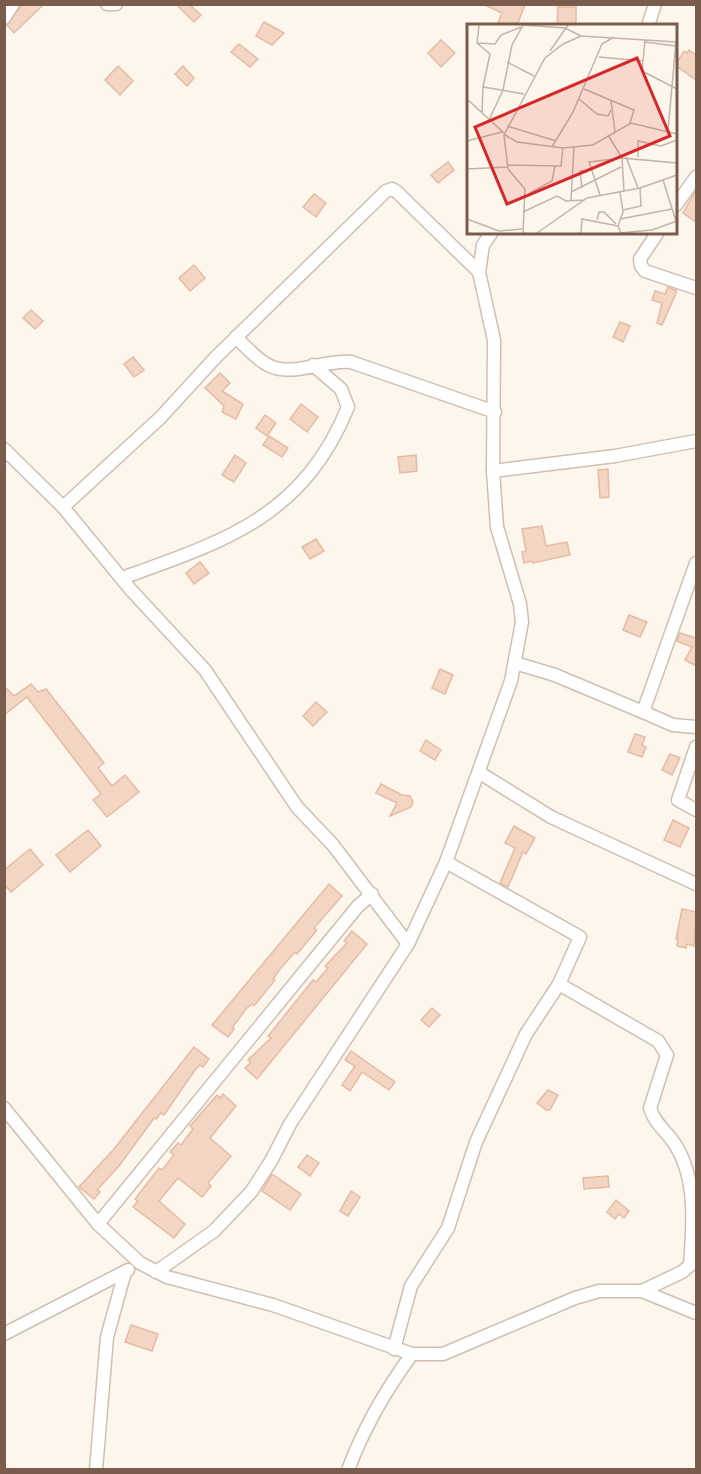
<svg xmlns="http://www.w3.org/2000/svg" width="701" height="1474" font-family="'Fira Sans Condensed',sans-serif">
  <rect width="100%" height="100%" fill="#fdf6ec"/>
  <g fill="#f3d5c3" stroke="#e6bba3" stroke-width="1.5">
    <path d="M22 4H44L14 33 7 25Z"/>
    <path d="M176 4H189L201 15 194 22Z"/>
    <path d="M483 4H525L517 26H497L502 13Z"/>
    <path d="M558 7H576V26H557Z"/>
    <path d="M264 22 284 33 272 45 256 36Z"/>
    <path d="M441 40 455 53 441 67 428 53Z"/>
    <path d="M239 44 258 59 250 67 231 52Z"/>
    <path d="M689 50 696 55V80L675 65 684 51 687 53Z"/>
    <path d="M118 66 133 81 120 95 105 80Z"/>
    <path d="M183 66 194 78 187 86 175 74Z"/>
    <path d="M448 162 454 170 438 183 431 175Z"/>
    <path d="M696 190V222L683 213Z"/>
    <path d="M314 194 326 203 316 217 303 207Z"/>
    <path d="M194 265 205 278 190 291 179 278Z"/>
    <path d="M668 287 677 291 662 325 657 323 662 303 652 300 655 291 665 294Z"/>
    <path d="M31 310 43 321 35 329 23 318Z"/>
    <path d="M620 322 630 326 623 342 613 337Z"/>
    <path d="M133 357 144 370 134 377 124 364Z"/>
    <path d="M220 373 230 383 222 391 243 404 236 419 222 412 224 406 205 388Z"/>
    <path d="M301 404 318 417 307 432 290 419Z"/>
    <path d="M265 415 276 423 267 436 256 428Z"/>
    <path d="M269 436 288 448 282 457 263 445Z"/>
    <path d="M235 455 246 463 234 482 222 475Z"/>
    <path d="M416 455 417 471 400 473 398 457Z"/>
    <path d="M608 469 609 497 600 498 598 470Z"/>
    <path d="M542 526 546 546 567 542 570 555 533 563 532 561 524 563 522 552 526 551 522 529Z"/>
    <path d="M316 539 324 551 310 559 302 547Z"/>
    <path d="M200 562 209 573 194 584 186 573Z"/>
    <path d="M629 615 647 622 640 637 623 630Z"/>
    <path d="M680 633 696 638V666L685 660 692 647 677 641Z"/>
    <path d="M440 669 453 675 445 694 432 688Z"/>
    <path d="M31 684 38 692 46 689 104 763 98 768 112 786 125 775 139 792 107 817 93 800 101 794 27 697 4 715V686L14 696Z"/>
    <path d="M316 702 327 712 313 726 303 716Z"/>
    <path d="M635 734 645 737 642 745 646 747 642 757 628 752Z"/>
    <path d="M426 740 441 750 435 760 420 751Z"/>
    <path d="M670 754 680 758 672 775 662 770Z"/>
    <path d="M381 784 402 795 410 796 413 802 411 807 390 816 397 803 376 793Z"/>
    <path d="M673 820 689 828 680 847 664 840Z"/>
    <path d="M514 826 535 838 526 854 523 852 508 887 500 883 515 848 505 843Z"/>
    <path d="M88 830 101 846 70 872 56 855Z"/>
    <path d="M30 849 43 865 11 892 4 884V870Z"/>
    <path d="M329 884 342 896 314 928 317 930 297 954 295 952 280 969 273 979 275 980 254 1006 252 1004 246 1009 232 1028 234 1029 228 1037 212 1025Z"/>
    <path d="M682 909 696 912 694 946 687 944 686 948 677 946 678 939H676Z"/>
    <path d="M352 931 367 944 257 1079 245 1068 251 1062 248 1060 271 1038 268 1036 313 980 316 982 328 968 325 966 347 943 344 941Z"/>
    <path d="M432 1008 440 1015 429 1027 421 1020Z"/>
    <path d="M194 1047 209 1059 203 1067 200 1065 195 1070 164 1115 161 1113 156 1119 154 1118 119 1166 97 1190 100 1192 94 1199 79 1187 114 1149Z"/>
    <path d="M351 1051 395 1082 389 1090 362 1072 350 1091 342 1085 355 1066 345 1060Z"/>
    <path d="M548 1090 558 1095 550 1110H546L537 1103Z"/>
    <path d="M223 1094 236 1106 210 1138 231 1156 208 1183 211 1186 202 1197 178 1178 159 1201 185 1224 174 1238 133 1207 138 1201 135 1199 159 1168 162 1170 174 1155 170 1152 178 1143 181 1145 193 1129 190 1126 217 1095 220 1098Z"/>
    <path d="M307 1155 319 1163 310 1176 298 1167Z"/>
    <path d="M272 1174 301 1194 290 1210 262 1191Z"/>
    <path d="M608 1176 609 1187 584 1189 583 1178Z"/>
    <path d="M351 1191 360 1197 348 1216 340 1211Z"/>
    <path d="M616 1200 629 1211 624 1218 619 1214 615 1219 607 1212Z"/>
    <path d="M131 1325 158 1334 152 1351 125 1342Z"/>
  </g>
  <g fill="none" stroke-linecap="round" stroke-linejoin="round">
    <defs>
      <g id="street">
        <path d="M107 4H116"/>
        <path d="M4 18 13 4"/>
        <path d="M648 26 655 4"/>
        <path d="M676 205 696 177"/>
        <path d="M658 232 640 259 641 266 645 271 696 288"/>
        <path d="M236 337C246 347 256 359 268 365 292 378 325 359 351 362L495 412"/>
        <path d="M4 449 63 507 131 590 205 670 297 807 333 845 408 944"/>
        <path d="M493 471 615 456 696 441"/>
        <path d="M63 507 160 418 216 357 386 191 392 189 397 192 479 272"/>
        <path d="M696 563 643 712 673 725 696 727"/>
        <path d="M122 578C225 541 303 517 348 407L341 389 313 365"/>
        <path d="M515 663 555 675 643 712"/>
        <path d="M696 747 678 800 696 810"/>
        <path d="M480 773 551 817 696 884"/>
        <path d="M559 984 658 1041 667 1055 650 1108C655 1125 668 1132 676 1146 697 1180 693 1227 690 1265"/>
        <path d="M4 1108 98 1224 140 1263 167 1277 273 1305 412 1354H443L575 1298 599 1291H642L696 1313"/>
        <path d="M98 1224 358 906 372 894"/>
        <path d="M156 1272 214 1231 251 1192 271 1161 290 1124 408 944 446 862 511 681 522 622 520 604 497 527 493 471 494 340 479 272 483 245 492 232"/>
        <path d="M642 1291 682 1272 695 1261"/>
        <path d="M4 1334 128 1270"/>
        <path d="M394 1349 411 1286 448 1228 476 1142 526 1034 559 984 580 937 446 862"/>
        <path d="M96 1470 107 1337 125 1272"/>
        <path d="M348 1470C364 1427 385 1391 412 1354"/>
      </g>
    </defs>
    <use href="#street" stroke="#d1beb0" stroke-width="15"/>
    <use href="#street" stroke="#fff" stroke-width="12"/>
  </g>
  <g transform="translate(467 24)">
    <rect width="210" height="210" fill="#fdf6ec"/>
    <path fill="none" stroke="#c5b3a7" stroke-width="1.5" d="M56 1 98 4 114 12M178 16 175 47 210 65M178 18 209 22M10 19 28 20 34 11 54 3M10 19 23 30 16 63M10 19 12 1M83 27 101 1M132 33 175 37M40 38 67 52M117 65 167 86 163 99M0 75 37 109M112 75 130 90 141 92 144 86M144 76 148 108M15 89 16 63 57 70M22 96 36 66 45 21 56 1M40 102 89 117M201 106 209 18M38 111 50 118 96 124 126 121 164 99 210 110M141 111 155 134 210 139M0 117 35 108M85 123 106 88 135 20 147 13M159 133 171 164M171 133V117L194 122 210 116M40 141 94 142 96 124M0 145 40 143M196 156 209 197M115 164 113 147 123 146M104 168 154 143M153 168 156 188 151 202 154 209M63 169 85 157 88 142M133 171 122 138 155 134 157 167M104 176 107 123M156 186 174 182 173 164M56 188 90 172 99 177 117 176M0 195 32 207 55 205M153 195 205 185M130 196 132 188H137L149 200M56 209 58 165 41 145 37 111 78 34 96 20 114 12 210 18M70 209 120 174 173 164 210 151M114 209 115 195 151 202M152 209 185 206 210 197"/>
    <path fill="#d62828" fill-opacity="0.15" stroke="#d62828" stroke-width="3" d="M170 34 203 112 40 180 8 103Z"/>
    <rect width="210" height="210" fill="none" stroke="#7a5c4d" stroke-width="3"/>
  </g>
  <rect width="701" height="1474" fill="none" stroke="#7a5c4d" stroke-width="12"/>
</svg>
